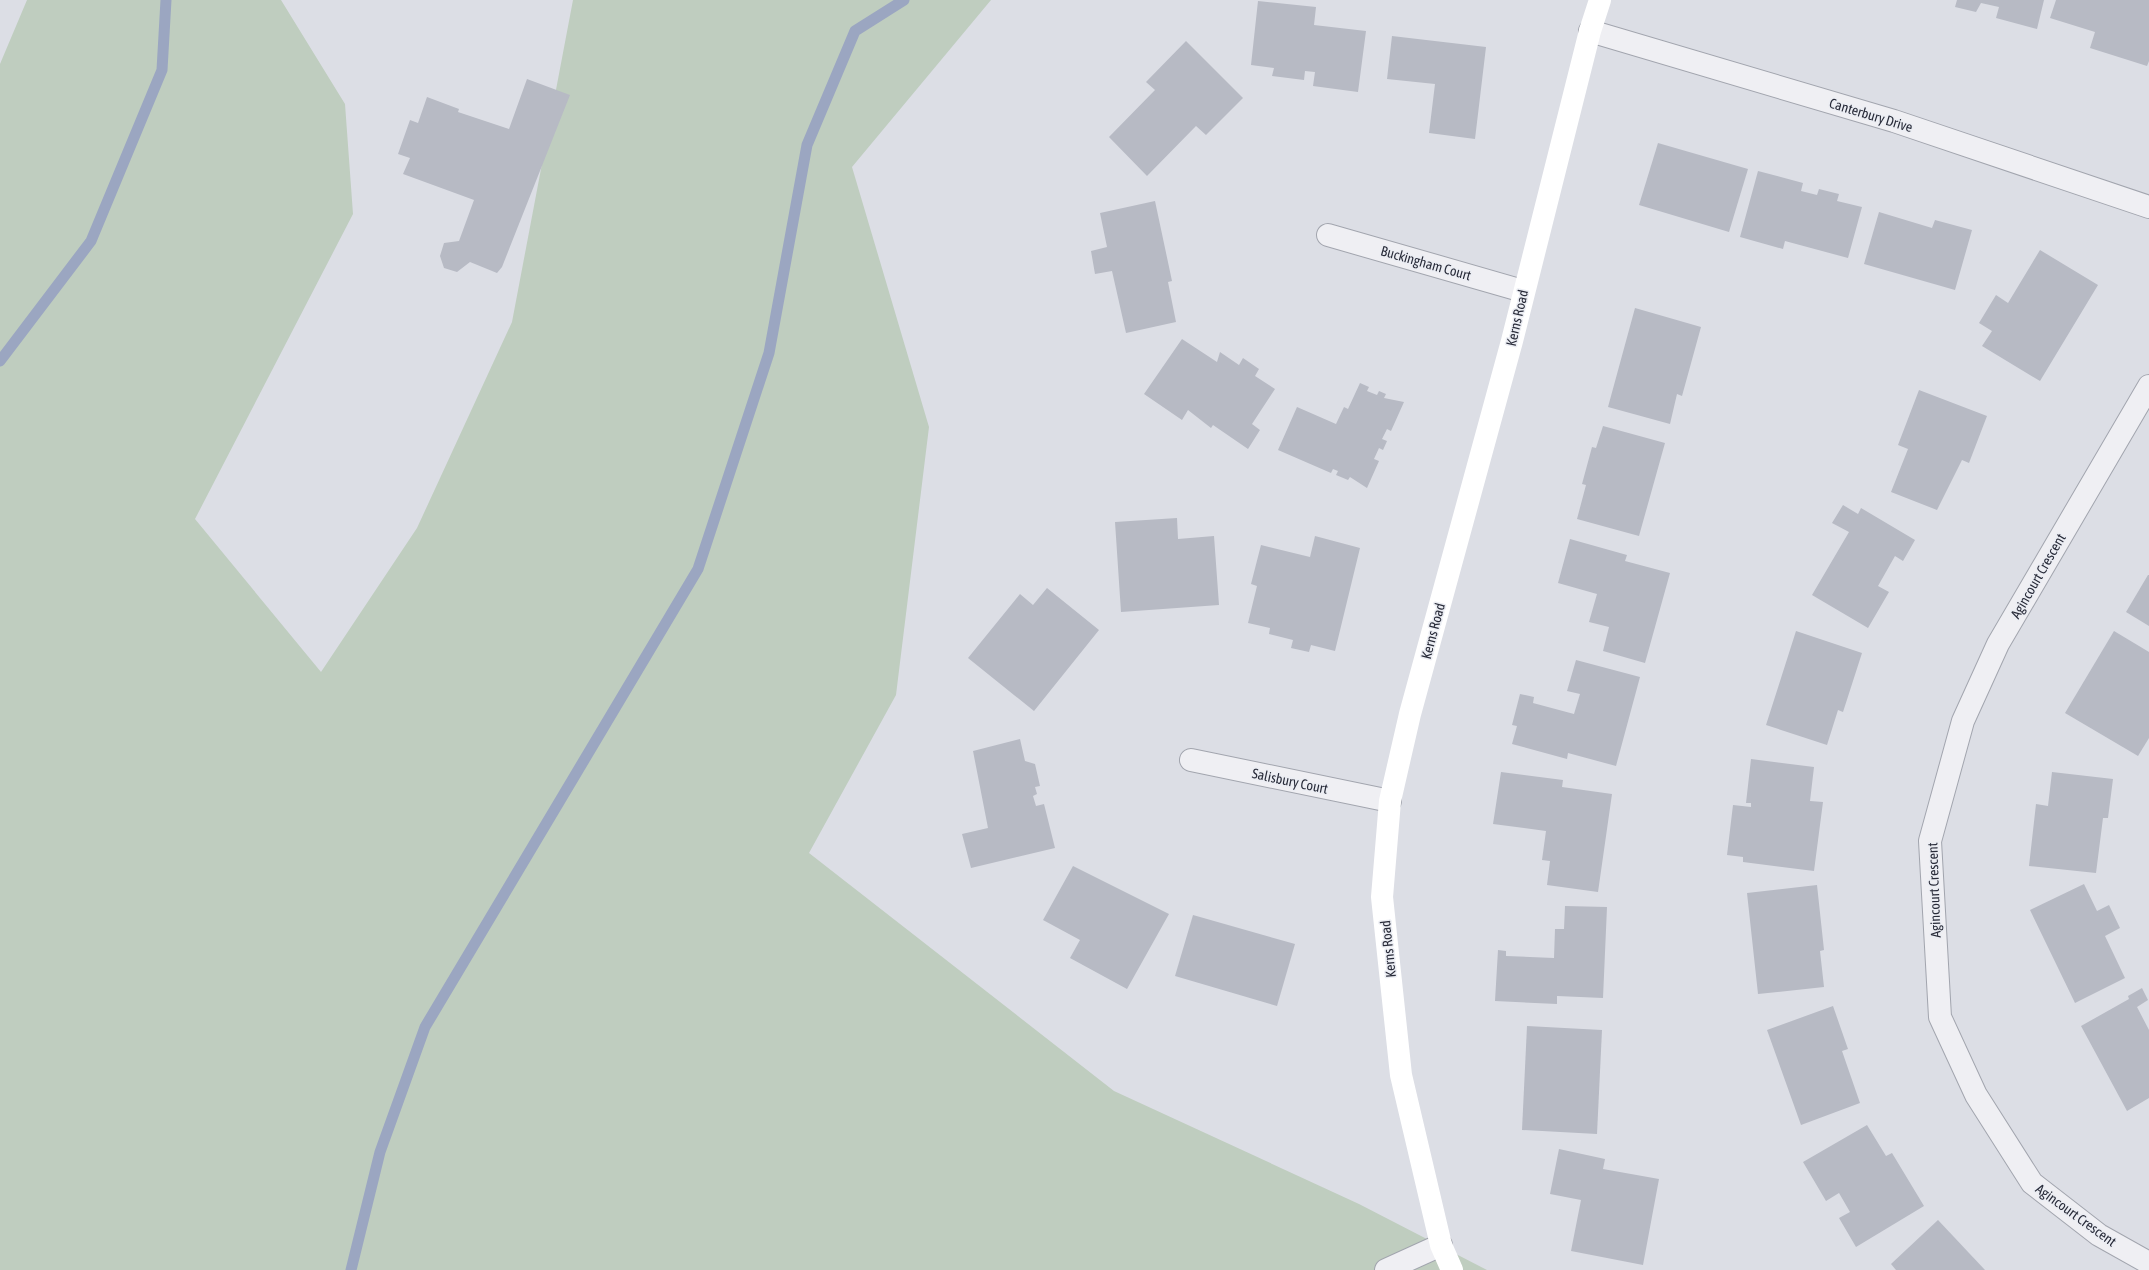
<svg xmlns="http://www.w3.org/2000/svg" width="2149" height="1270" font-family="'Asap Condensed',sans-serif">
  <rect width="100%" height="100%" fill="#dcdee5"/>
  <path fill="#bfcdbf" d="M27 0H281L345 104 353 214 195 519 321 672 417 528 512 322 573 0H991L852 167 929 427 896 695 809 853 1114 1091 1359 1204 1487 1270H0V64Z"/>
  <g fill="none" stroke-linecap="round" stroke-linejoin="round">
    <g stroke="#9ba6c1" stroke-width="11">
      <path d="M0 361 91 241 162 70 166 0"/>
      <path d="M351 1270 380 1152 425 1027 698 569 769 353 807 145 855 31 904 0"/>
    </g>
  </g>
  <g fill="#b7bac4">
    <path d="M1957 0H2044L2037 29 1996 18 1999 7 1981 3 1976 12 1955 7Z"/>
    <path d="M2056 0H2149V61L2147 66 2090 48 2095 32 2050 18Z"/>
    <path d="M1258 1 1316 7 1314 25 1366 31 1358 92 1313 86 1315 72 1305 71 1304 80 1272 76 1274 68 1251 65Z"/>
    <path d="M1392 36 1486 47 1475 139 1429 133 1435 84 1387 79Z"/>
    <path d="M1186 41 1243 98 1206 135 1196 126 1147 176 1109 137 1155 90 1146 82Z"/>
    <path d="M527 79 570 95 502 267 497 273 470 262 457 272 444 268 440 256 444 243 459 241 474 200 403 174 410 158 398 154 410 120 418 123 427 97 459 109 458 112 509 129Z"/>
    <path d="M1658 143 1748 169 1729 232 1639 205Z"/>
    <path d="M1758 171 1803 183 1801 191 1817 195 1819 189 1839 194 1837 201 1862 207 1848 258 1785 241 1783 249 1740 237Z"/>
    <path d="M1155 201 1172 281 1168 282 1176 322 1126 333 1112 271 1095 274 1091 251 1107 247 1100 213Z"/>
    <path d="M1879 212 1932 228 1935 220 1972 230 1955 290 1864 264Z"/>
    <path d="M2040 250 2098 285 2040 381 1982 346 1992 331 1979 323 1996 295 2008 303Z"/>
    <path d="M1635 308 1701 327 1682 396 1677 394 1670 424 1608 407Z"/>
    <path d="M1182 339 1217 362 1220 352 1239 365 1243 358 1259 369 1255 376 1275 389 1252 424 1260 430 1248 449 1213 425 1211 428 1188 410 1182 420 1144 394Z"/>
    <path d="M1360 383 1369 387 1367 391 1377 395 1379 391 1386 394 1384 398 1404 402 1391 431 1387 429 1382 439 1387 441 1383 450 1379 448 1374 459 1379 461 1367 488 1350 477 1348 480 1336 475 1338 471 1333 469 1331 473 1278 450 1297 407 1336 424 1344 407 1348 409Z"/>
    <path d="M1919 390 1987 416 1969 463 1962 460 1937 510 1891 492 1908 449 1898 445Z"/>
    <path d="M1603 426 1665 443 1639 536 1577 519 1586 485 1582 484 1592 447 1596 448Z"/>
    <path d="M1843 505 1858 514 1861 508 1915 540 1903 561 1895 556 1878 586 1889 592 1868 628 1812 595 1849 532 1832 523Z"/>
    <path d="M1177 518 1178 539 1214 536 1219 605 1121 612 1115 522Z"/>
    <path d="M1315 536 1360 548 1335 651 1311 645 1309 652 1291 648 1293 640 1269 634 1270 628 1248 623 1257 586 1251 584 1261 545 1310 557Z"/>
    <path d="M1570 539 1627 555 1625 561 1670 573 1645 663 1603 651 1609 627 1589 622 1597 594 1558 583Z"/>
    <path d="M2148 575H2149V626L2126 612Z"/>
    <path d="M1047 588 1099 630 1034 711 968 658 1020 594 1033 605Z"/>
    <path d="M1796 631 1862 653 1843 712 1838 710 1827 745 1766 725Z"/>
    <path d="M2114 631 2149 652V738L2138 756 2065 713Z"/>
    <path d="M1576 660 1640 677 1616 766 1568 753 1567 759 1512 744 1517 726 1512 725 1520 694 1534 697 1533 703 1574 714 1580 694 1567 691Z"/>
    <path d="M1020 739 1025 761 1035 764 1040 786 1035 787 1037 794 1033 796 1036 806 1044 804 1055 848 971 868 962 834 988 828 973 751Z"/>
    <path d="M1751 759 1814 767 1810 801 1823 802 1814 871 1743 862V857L1727 855 1733 805 1751 807V803H1746Z"/>
    <path d="M1501 772 1563 780 1562 787 1612 794 1598 892 1547 885 1550 861 1542 860 1546 831 1493 824Z"/>
    <path d="M2052 772 2113 779 2108 818H2103L2096 873 2029 866 2036 804 2048 806Z"/>
    <path d="M1073 866 1169 914 1127 989 1070 958 1080 940 1043 920Z"/>
    <path d="M2084 884 2097 911 2109 905 2120 928 2105 936 2125 978 2075 1003 2030 910Z"/>
    <path d="M1817 885 1824 950 1820 951 1824 987 1758 994 1747 893Z"/>
    <path d="M1565 906 1607 907 1603 998 1557 996V1004L1495 1001 1498 950 1506 951V956L1554 958 1555 929H1564Z"/>
    <path d="M1193 915 1295 944 1277 1006 1175 976Z"/>
    <path d="M2142 988 2148 1000 2137 1007 2149 1030V1098L2127 1111 2081 1026 2129 999 2128 996Z"/>
    <path d="M1833 1006 1848 1049 1842 1051 1860 1103 1801 1125 1767 1030Z"/>
    <path d="M1527 1026 1602 1030 1597 1134 1522 1130Z"/>
    <path d="M1867 1125 1886 1156 1892 1153 1924 1206 1856 1247 1839 1218 1850 1212 1839 1193 1826 1201 1803 1162Z"/>
    <path d="M1559 1149 1605 1159 1603 1169 1659 1179 1643 1265 1571 1251 1581 1200 1550 1194Z"/>
    <path d="M1938 1220 1985 1270H1896L1891 1264Z"/>
  </g>
  <g fill="none" stroke-linecap="round" stroke-linejoin="round">
    <defs>
      <g id="street">
        <path d="M1590 31 1894 121 2149 207"/>
        <path d="M1328 235 1523 291"/>
        <path d="M2149 386 1998 644 1963 721 1930 841 1940 1017 1976 1095 2032 1183 2099 1235 2149 1263"/>
        <path d="M1191 760 1390 801"/>
        <path d="M1386 1270 1441 1245"/>
      </g>
    </defs>
    <use href="#street" stroke="#a2a5ae" stroke-width="24"/>
    <use href="#street" stroke="#efeff3" stroke-width="22"/>
    <path stroke="#fff" stroke-width="22" d="M1452 1270 1441 1245 1401 1075 1382 897 1390 801 1410 714 1512 341 1590 31 1600 0"/>
  </g>
  <g text-anchor="middle" stroke-width="3" stroke-linejoin="round" paint-order="stroke">
    <g font-size="14" fill="#282b39" stroke="#ebedf3">
      <text transform="translate(1871 115) rotate(17)" y="5">Canterbury Drive</text>
      <text transform="translate(1426 263) rotate(16)" y="5">Buckingham Court</text>
      <text transform="translate(1517 318) rotate(-77)" y="5">Kerns Road</text>
      <text transform="translate(2038 576) rotate(-60)" y="5">Agincourt Crescent</text>
      <text transform="translate(1433 631) rotate(-75)" y="5">Kerns Road</text>
      <text transform="translate(1290 781) rotate(12)" y="5">Salisbury Court</text>
      <text transform="translate(1934 890) rotate(-92)" y="5">Agincourt Crescent</text>
      <text transform="translate(1388 949) rotate(-96)" y="5">Kerns Road</text>
      <text transform="translate(2076 1215) rotate(36)" y="5">Agincourt Crescent</text>
    </g>
  </g>
</svg>
